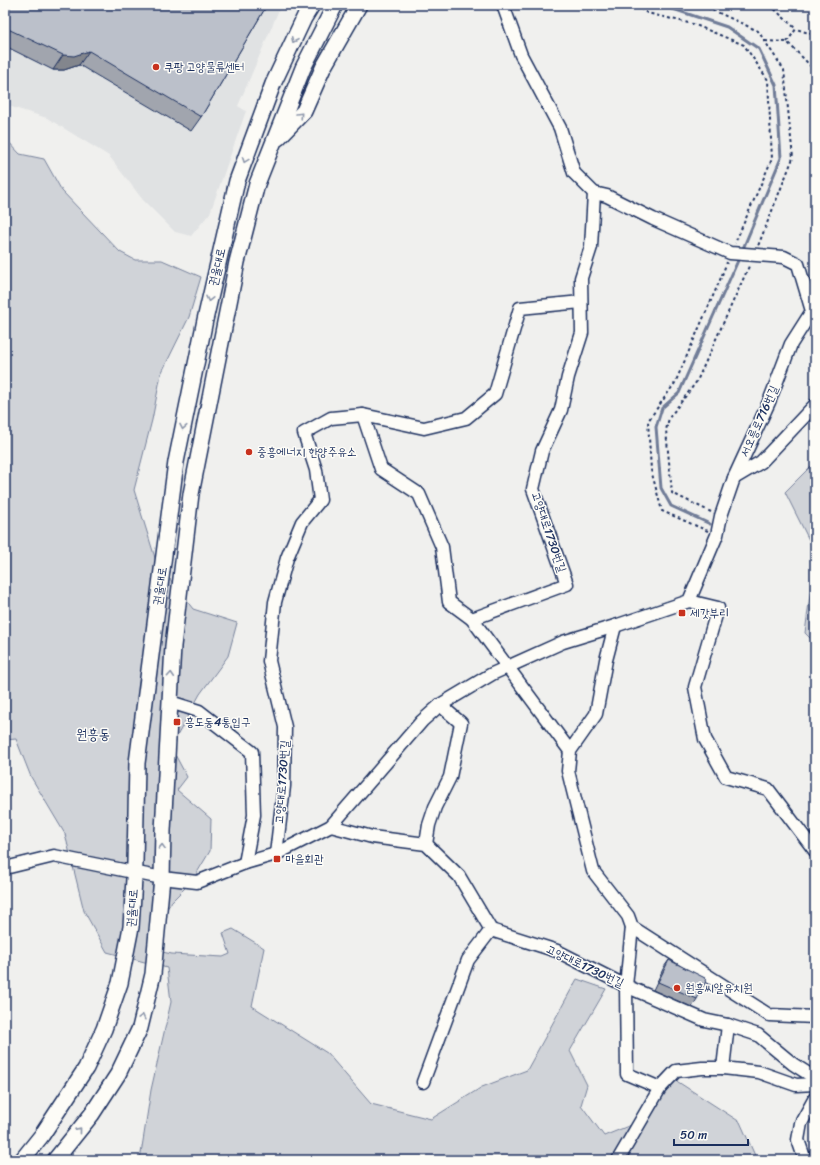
<svg xmlns="http://www.w3.org/2000/svg" width="820" height="1165" font-family="Sriracha,'Poor Story',sans-serif">
  <rect width="100%" height="100%" fill="#f0f0ee"/>
  <filter id="ink" filterUnits="userSpaceOnUse"><feTurbulence type="fractalNoise" baseFrequency=".025" numOctaves="2"/><feDisplacementMap in="SourceGraphic" scale="8" xChannelSelector="R" yChannelSelector="G"/><feConvolveMatrix kernelMatrix="1 2 1 2 8 2 1 2 1" color-interpolation-filters="sRGB"/></filter>
  <g filter="url(#ink)">
    <path fill="#e0e2e3" d="M5 5H281L238 106 246 111 210 213 191 236 175 232 143 200 109 156 47 118 5 105Z"/>
    <g fill="#d0d3d8" stroke="#76819b">
      <path d="M5 138 20 154 44 159 62 191 120 252 135 260H162L201 277 189 317 161 374 152 420 134 490 156 561 193 609 237 623 228 656 200 694 171 747 187 777 177 790 211 819 210 851 192 881 172 901 155 928 162 952 172 954 223 957 230 954 223 933 233 929 264 948 252 1006 327 1053 371 1104 431 1119 482 1087 527 1070 577 979 606 989 570 1051 587 1085 581 1105 604 1136 643 1120 675 1080 740 1122 757 1160H140L151 1090 171 1002 167 968 107 952 84 911 65 834 31 777 16 739 5 740Z"/>
      <path d="M815 462V552L785 492Z"/>
      <path d="M815 556V643L805 633Z"/>
    </g>
    <g fill="none" stroke-linecap="round" stroke-linejoin="round">
      <g stroke="#6f7b97" stroke-width="3">
        <path d="M658 5 676 10 727 27 759 49 776 85 781 158 742 251"/>
        <path d="M710 524 671 506 661 488 656 427 662 408 679 393 740 256"/>
      </g>
      <defs>
        <g id="minor">
          <path d="M363 415 381 469 419 494 442 547 449 602 472 619"/>
          <path d="M734 478 761 462 815 405"/>
          <path d="M689 601 718 608 695 687 705 739 726 777 768 789 815 851"/>
          <path d="M615 626 606 660 596 714 570 751 568 771 593 871 628 916 632 927 769 1015 815 1017"/>
          <path d="M170 702 199 711 252 752 254 815 245 863"/>
          <path d="M570 751 472 619 567 584 533 489 542 451 561 410 568 377 582 333 581 278 591 247 594 193"/>
          <path d="M331 826 372 837 426 844 459 876 491 930 557 951 626 986 704 1020 728 1025 758 1035 793 1064 815 1078"/>
          <path d="M426 844 429 825 435 807 450 777 461 723 440 705"/>
          <path d="M276 854 284 786 285 727 269 661 275 602 287 558 302 522 320 500 316 470 304 433 331 418 363 415 424 428 466 418 495 394 520 308 581 302"/>
          <path d="M5 868 54 856 162 878 197 882 245 863 276 854 331 826 422 721 440 705 492 674 563 642 615 626 689 601 717 535 721 516 734 478 769 402 791 344 812 311 798 264 784 257 730 253 653 219 607 196 594 193 574 173 560 128 521 55 503 5"/>
          <path d="M632 927 626 986 627 1074 660 1088"/>
          <path d="M723 1068 728 1025"/>
          <path d="M423 1082 468 960 491 930"/>
          <path d="M618 1160 660 1088 676 1071 702 1068H723L759 1072 796 1085 815 1084"/>
          <path d="M805 1160 798 1140 801 1123 815 1098"/>
        </g>
        <g id="major">
          <path d="M278 138 304 111 323 68 359 5"/>
          <path d="M22 1160 42 1135 86 1068 104 1029 120 983 131 927 135 863 137 763 176 462 205 320 237 181 273 84 304 18 312 5"/>
          <path d="M55 1160 92 1114 118 1074 140 1028 153 974 162 878 163 831 173 646 191 494 237 262 257 184 303 68 335 5"/>
        </g>
      </defs>
      <use href="#minor" stroke="#1b2f5e" stroke-width="15"/>
      <use href="#major" stroke="#1b2f5e" stroke-width="18"/>
      <g stroke="#1b2f5e" stroke-width="2" stroke-dasharray="3 3" stroke-linecap="butt">
        <path d="M635 5 647 13 693 24 744 45 768 80 772 159 735 243"/>
        <path d="M702 5 758 31 784 70 793 158 758 246"/>
        <path d="M770 5 796 29"/>
        <path d="M765 41 787 42 804 59 815 71"/>
        <path d="M787 42 796 29 815 35"/>
        <path d="M711 512 672 493 666 430 669 418 697 381 750 264"/>
        <path d="M708 531 662 511 651 470 648 421 675 383 720 280 727 262"/>
      </g>
      <use href="#minor" stroke="#fdfcf7" stroke-width="12"/>
      <use href="#major" stroke="#fdfcf7" stroke-width="15"/>
    </g>
    <g fill="#a1a5ae" stroke="#1b2f5e">
      <path d="M5 5H267L201 117 191 131 79 65 64 70H53L5 46Z"/>
      <path d="M669 960 697 999 692 1007 653 990 664 967Z"/>
    </g>
    <path fill="#83868d" stroke="#1b2f5e" d="M89 51 79 65 64 70H53L63 55Z"/>
    <g fill="#bbc0ca" stroke="#1b2f5e">
      <path d="M5 5H267L201 117 89 51 74 56 63 55 8 29 5 24Z"/>
      <path d="M669 960 707 979 697 999 658 982Z"/>
    </g>
    <defs><path id="oneway-chevron" d="M-2-3.5L2.5 0L-2 3.5" fill="none" stroke-width="1.6" stroke-linecap="round" stroke-linejoin="round"/></defs>
    <g stroke="#8c96aa">
      <use href="#oneway-chevron" transform="translate(294 40) rotate(115)"/>
      <use href="#oneway-chevron" transform="translate(300 115) rotate(-47)"/>
      <use href="#oneway-chevron" transform="translate(245 160) rotate(110)"/>
      <use href="#oneway-chevron" transform="translate(209 299) rotate(102)"/>
      <use href="#oneway-chevron" transform="translate(183 427) rotate(101)"/>
      <use href="#oneway-chevron" transform="translate(171 675) rotate(-86)"/>
      <use href="#oneway-chevron" transform="translate(162 847) rotate(-88)"/>
      <use href="#oneway-chevron" transform="translate(142 1017) rotate(-76)"/>
      <use href="#oneway-chevron" transform="translate(79 1130) rotate(-51)"/>
    </g>
  </g>
  <g fill="#c8321e" stroke="#fdfcf7" stroke-width="1.5">
    <circle cx="156" cy="67" r="4"/>
    <circle cx="249" cy="452" r="4"/>
    <rect x="678" y="609" width="8" height="8" rx="2"/>
    <rect x="173" y="718" width="8" height="8" rx="2"/>
    <rect x="273" y="855" width="8" height="8" rx="2"/>
    <circle cx="677" cy="988" r="4"/>
  </g>
  <g text-anchor="middle" stroke-width="3" stroke-linejoin="round" paint-order="stroke">
    <g font-size="12" fill="#1b2f5e" stroke="#fdfcf7" text-anchor="start">
      <text x="164" y="71">쿠팡 고양물류센터</text>
      <text x="257" y="456">중흥에너지 한양주유소</text>
      <text x="690" y="617">세갓부리</text>
      <text x="185" y="726">흥도동4통입구</text>
      <text x="285" y="863">마을회관</text>
      <text x="685" y="992">원흥씨알유치원</text>
    </g>
    <g font-size="12" fill="#1b2f5e" stroke="#fdfcf7">
      <text transform="translate(217 267) rotate(-77)" y="4">권율대로</text>
      <text transform="translate(759 421) rotate(-66)" y="4">서오릉로716번길</text>
      <text transform="translate(549 532) rotate(71)" y="4">고양대로1730번길</text>
      <text transform="translate(160 586) rotate(-82)" y="4">권율대로</text>
      <text transform="translate(282 782) rotate(-86)" y="4">고양대로1730번길</text>
      <text transform="translate(132 908) rotate(-86)" y="4">권율대로</text>
      <text transform="translate(585 966) rotate(25)" y="4">고양대로1730번길</text>
    </g>
    <g font-size="14" fill="#1b2f5e" stroke="#fdfcf7">
      <text x="93" y="739">원흥동</text>
    </g>
  </g>
  <rect width="820" height="1165" fill="none" stroke="#fdfcf7" stroke-width="20"/>
  <rect x="10" y="10" width="800" height="1145" fill="none" stroke="#1b2f5e" stroke-width="1.5" filter="url(#ink)"/>
  <path d="M674 1139v6h74v-6" fill="none" stroke="#1b2f5e" stroke-width="2"/>
  <text x="680" y="1139" font-size="12" fill="#1b2f5e" stroke="#fdfcf7" stroke-width="3" paint-order="stroke">50 m</text>
</svg>
